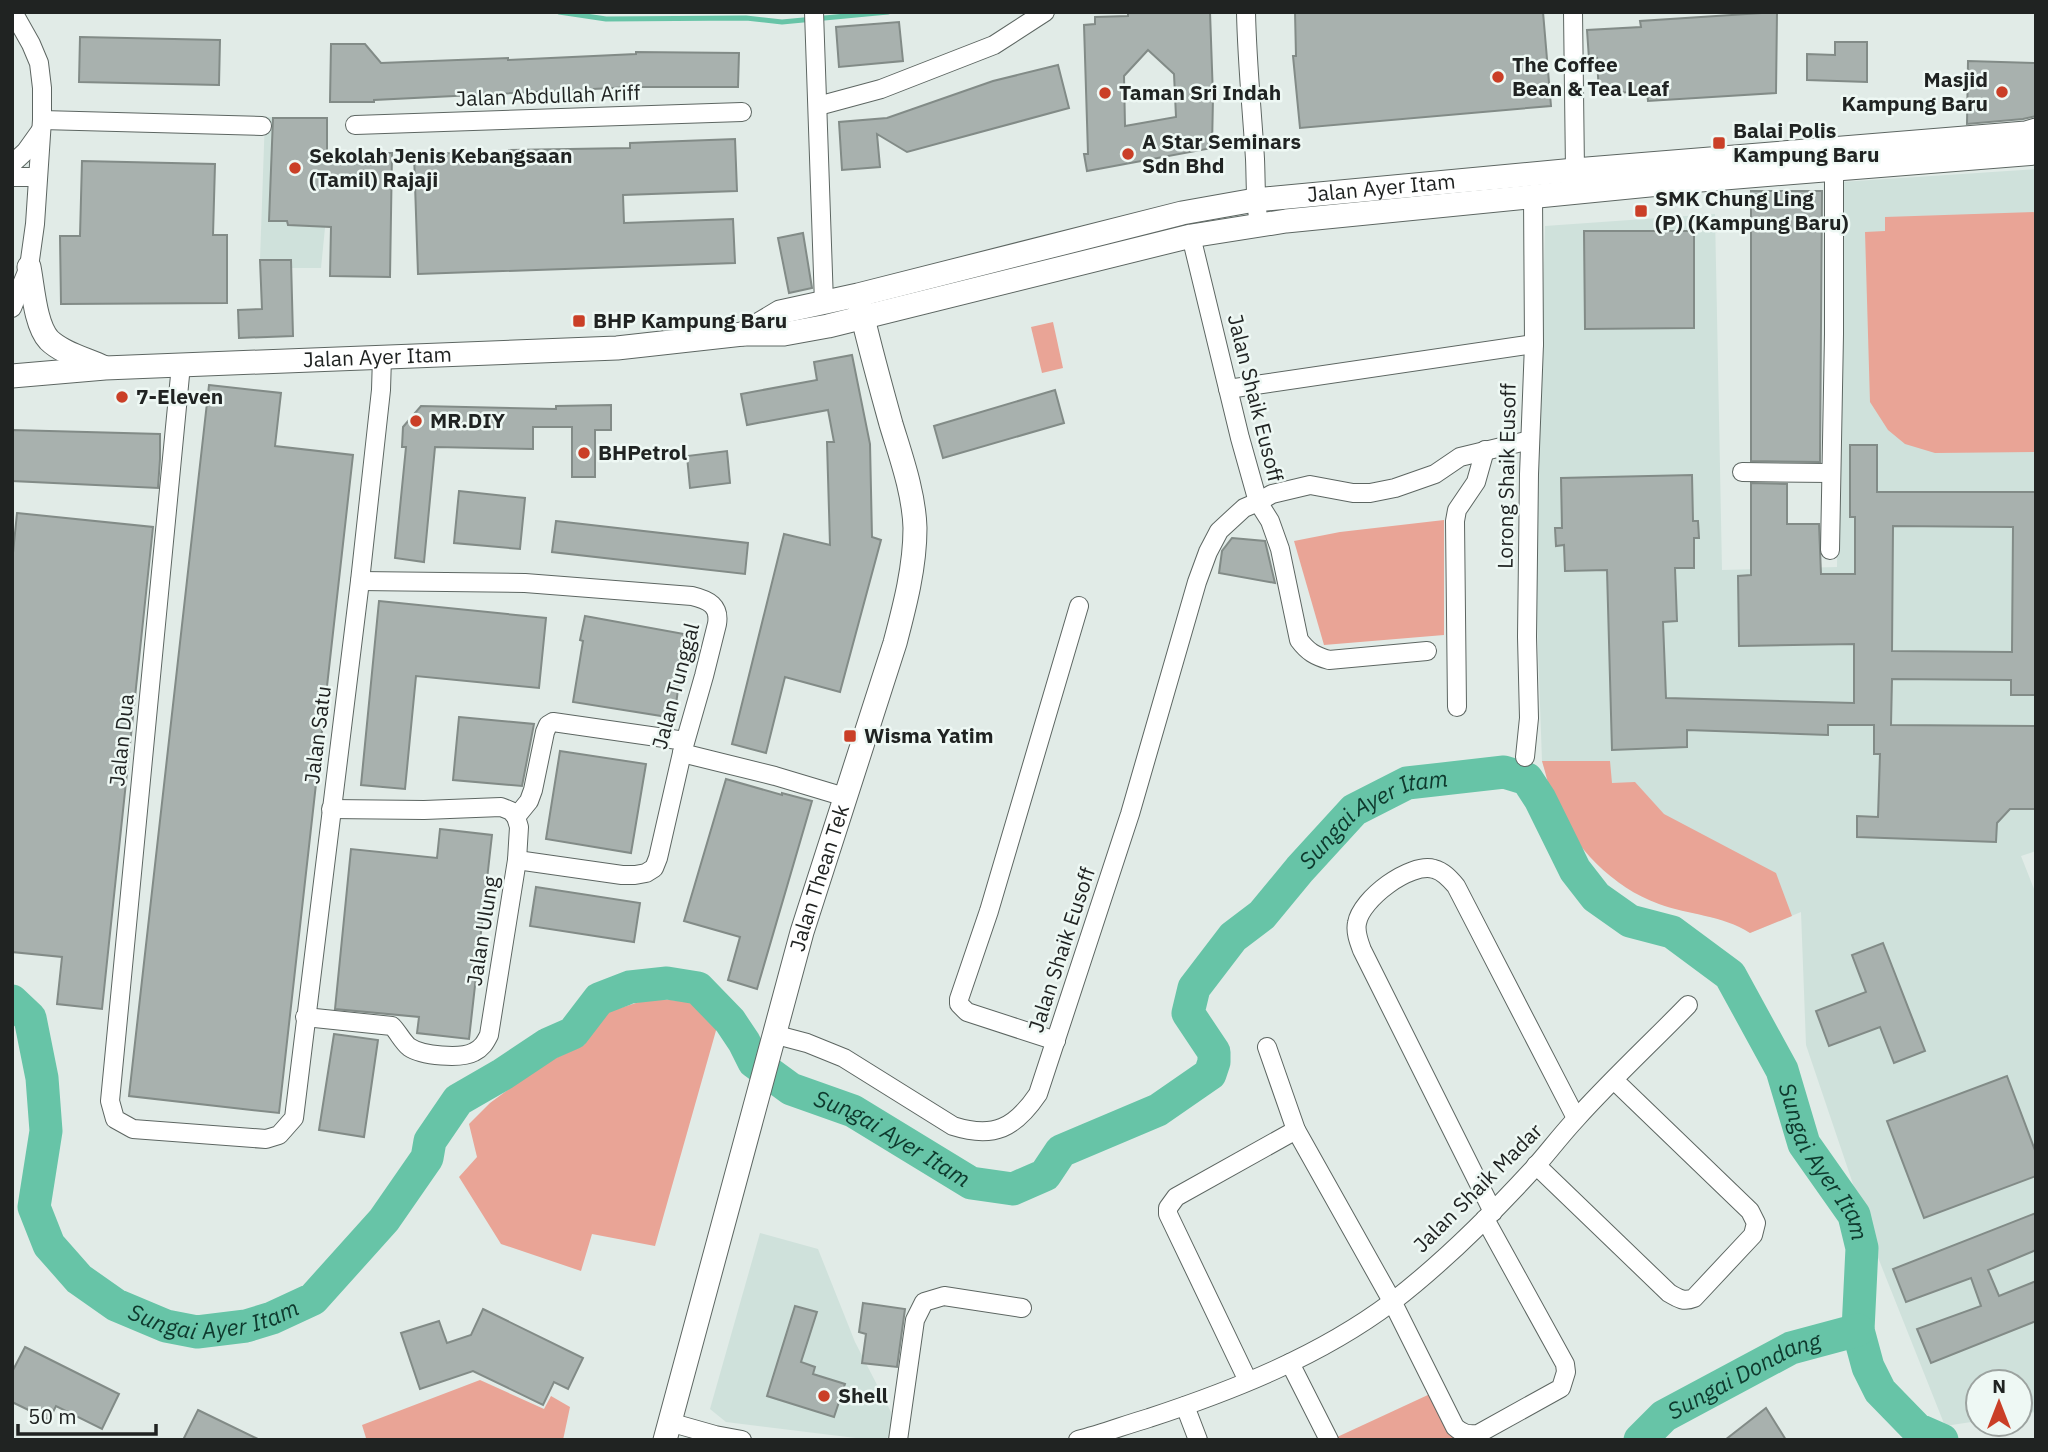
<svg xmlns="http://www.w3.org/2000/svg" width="2048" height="1452" font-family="'IBM Plex Sans',sans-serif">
  <rect width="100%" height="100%" fill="#e1ebe7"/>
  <g fill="#cfe1db">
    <path d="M265 117 327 118 326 218 321 268H291V260H260Z"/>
    <path d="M2036 169V851L2021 856 2036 894V1412L2020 1414V1382H1978V1421L1945 1426 1877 1255 1806 1045 1801 912 1750 933 1734 923 1659 904 1619 883 1580 846 1554 800 1542 761 1536 592 1545 226 1715 214 1722 570 1837 567 1841 182Z"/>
    <path d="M760 1233 818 1249 855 1342 891 1412V1434L885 1440H872L726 1422 710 1409Z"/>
  </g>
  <g fill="#e9a496">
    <path d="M2036 212V452L1935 453 1905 444 1888 430 1870 402 1865 232 1885 231V217Z"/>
    <path d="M1053 322 1063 368 1042 373 1031 327Z"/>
    <path d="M1444 520V635L1324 645 1294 541 1340 532Z"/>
    <path d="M1542 761H1610L1612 783 1635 782 1664 814 1776 873 1792 916 1750 933C1722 915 1689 915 1659 904 1612 887 1574 847 1554 802 1549 789 1546 774 1542 761Z"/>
    <path d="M661 999 692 1002 717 1027 655 1246 592 1234 581 1271 501 1244 459 1177 477 1157 469 1124 490 1103 543 1064 584 1045 605 1013 639 1002Z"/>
    <path d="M480 1380 544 1409 551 1396 570 1407 563 1440H361L366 1438 362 1425Z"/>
    <path d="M1430 1394 1461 1440H1336L1335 1438Z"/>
  </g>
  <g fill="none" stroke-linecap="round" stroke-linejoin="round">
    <path stroke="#67c4a7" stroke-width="5" d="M559 12 606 19 746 18 782 22 888 12"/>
    <g stroke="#67c4a7" stroke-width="33">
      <path id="s1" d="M12 1001 30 1018 42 1078 46 1131 34 1207 49 1245 79 1279 116 1305 166 1326 197 1332 246 1326 272 1318 313 1299 384 1220 427 1158 430 1141 458 1100 503 1074 548 1044 573 1033 599 999 630 987 667 983 698 988 730 1021 744 1042 754 1062 791 1089 853 1111 971 1183 1013 1189 1045 1175 1061 1151 1158 1110 1210 1074 1214 1062V1052L1188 1013 1194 988 1233 937 1262 915 1300 869 1354 810 1407 783 1504 772 1527 779 1540 799 1575 870 1596 897 1630 921 1672 932 1730 975 1782 1070 1804 1144 1854 1215 1862 1248 1858 1330 1868 1367 1880 1391 1917 1429 1942 1440"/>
      <path id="s2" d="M1640 1440 1664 1416 1791 1348 1858 1330"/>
    </g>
  </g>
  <g fill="#a8b1ae" stroke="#828b87" stroke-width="2" fill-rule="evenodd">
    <path d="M1128 12H1210L1213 97 1212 148 1087 171 1084 154H1088L1084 25 1095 24V17L1128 16ZM1148 50 1174 74 1176 117 1125 126 1124 76Z"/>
    <path d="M1295 12H1543L1551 106 1300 128 1293 56H1296Z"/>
    <path d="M1777 12 1776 93 1648 101 1647 91 1599 94 1597 58 1589 59 1587 30 1641 27 1640 21Z"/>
    <path d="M899 22 903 61 839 67 836 27Z"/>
    <path d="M80 37 220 40 219 85 79 82Z"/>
    <path d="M1835 42H1867V82L1807 80V54L1835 55Z"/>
    <path d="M331 44H365L381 63 508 58V60L636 54V52L739 53 738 87H632L374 100V102H330Z"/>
    <path d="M1968 61 2036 63V116L2023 119 1967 124Z"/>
    <path d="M1058 65 1069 108 907 152 877 134 880 167 842 170 839 122 887 118 993 81Z"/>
    <path d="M273 118H327V153H392L390 277 330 276 331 227 288 225 287 221H269Z"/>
    <path d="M735 139 737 191 623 195 624 223 733 219 735 263 418 274 414 154 509 152V150L630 148V143Z"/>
    <path d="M82 161 215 164 213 235H227V303L61 304 60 236H80Z"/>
    <path d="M1751 191H1822L1820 462 1751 461Z"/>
    <path d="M1584 231H1694V328L1585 329Z"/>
    <path d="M803 233 812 288 789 293 778 238Z"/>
    <path d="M260 260H291L293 336 239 338 238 310 262 309Z"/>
    <path d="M852 355 870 444 872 537 881 540 840 692 785 677 766 753 732 744 784 534 830 545 827 442H834L828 410 747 425 741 394 817 380 814 362Z"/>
    <path d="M209 385 281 393 275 446 353 455 279 1113 129 1096Z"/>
    <path d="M1055 390 1064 423 943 458 934 426Z"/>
    <path d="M611 405V430H595V477H572V427H533V449L435 447 424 562 395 558 406 447H402L403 427 421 406 556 409V406Z"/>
    <path d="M12 430 160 434V459L158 488 12 481Z"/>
    <path d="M1850 445H1877V492H2036V695H2011V680L1892 679 1891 725 2036 726V809H2010L1997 823 1996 842 1857 837V816L1878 817 1880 754H1874V725H1828V735L1687 730V747L1612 750 1607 570 1565 571 1564 545 1556 546 1555 528H1562L1561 478 1692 475 1693 521H1698L1699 538H1694V568H1675L1677 621 1663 622 1666 698 1854 703V644L1739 646 1738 576 1751 575V483L1787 484V524H1819L1821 574H1855V517H1850ZM1893 526 2013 527 2012 652 1892 651Z"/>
    <path d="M727 451 730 483 690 488 687 456Z"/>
    <path d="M459 491 525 498 520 549 454 543Z"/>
    <path d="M17 513 153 527 102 1009 57 1004 62 957 12 952V563Z"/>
    <path d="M556 521 748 543 745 574 552 552Z"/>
    <path d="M1232 538 1265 541 1275 583 1219 573 1222 551Z"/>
    <path d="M379 601 546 618 539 688 416 676 405 789 361 785Z"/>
    <path d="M585 616 684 634 675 682 679 683 674 718 573 702 583 641 580 640Z"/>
    <path d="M459 717 534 724 522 786 453 780Z"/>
    <path d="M560 751 646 764 631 853 546 839Z"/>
    <path d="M726 779 782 795V793L812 801 757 989 728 980 740 937 684 921Z"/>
    <path d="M440 829 492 835 469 1039 417 1033 419 1017 335 1009 351 849 437 858Z"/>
    <path d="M536 887 640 903 634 942 530 926Z"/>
    <path d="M1883 943 1925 1051 1894 1063 1880 1027 1829 1046 1816 1011 1866 992 1852 955Z"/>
    <path d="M334 1034 378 1040 364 1137 319 1130Z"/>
    <path d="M2007 1076 2036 1153V1176L1924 1218 1887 1121Z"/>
    <path d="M2036 1213V1250L1988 1270 1999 1296 2036 1281V1321L1931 1363 1917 1329 1981 1306 1971 1278 1906 1302 1893 1269Z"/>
    <path d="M863 1303 905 1309 897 1367 862 1363 866 1334 859 1332Z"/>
    <path d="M795 1306 817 1312 801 1362 815 1367 813 1374 845 1384 834 1417 767 1396Z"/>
    <path d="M483 1309 583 1358 568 1389 554 1382 543 1405 473 1371 420 1389 401 1333 439 1321 447 1343 471 1335Z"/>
    <path d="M25 1347 119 1394 102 1429 56 1406 49 1420 12 1402V1372Z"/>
    <path d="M1766 1408 1786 1440H1725Z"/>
    <path d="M198 1410 260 1440H183Z"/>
  </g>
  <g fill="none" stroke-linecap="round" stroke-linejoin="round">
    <defs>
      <g id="minor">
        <path d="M814 12 824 303"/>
        <path d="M1246 12C1247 62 1252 110 1255 159 1256 181 1255 202 1259 224"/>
        <path d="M1573 12 1575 170"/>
        <path d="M818 106 881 89 994 45 1045 12"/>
        <path d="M42 120 262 126"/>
        <path d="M355 125 742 112"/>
        <path d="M12 164 26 151 41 130"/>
        <path d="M12 177H38"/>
        <path d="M1191 236 1240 438 1258 502 1270 521 1280 549 1299 640C1308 652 1315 656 1329 660L1427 651"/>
        <path d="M12 308 29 267 35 224 42 120V88L39 63 31 44 13 12"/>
        <path d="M181 365 110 1101 115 1119 133 1129 266 1139 279 1135 294 1118 360 581 381 390 382 357"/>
        <path d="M1228 389 1534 344"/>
        <path d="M1742 472 1830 473"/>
        <path d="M1830 550 1834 334V168"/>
        <path d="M360 581 525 583 692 596C709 600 720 606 717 624L704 676 682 753 658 858 654 868 646 873 635 875H622L517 860"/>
        <path d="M1457 707 1455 521 1457 510 1476 482 1485 450"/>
        <path d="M682 753 775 776 845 797"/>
        <path d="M1525 757 1529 718 1527 637 1529 474 1534 344 1533 196"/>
        <path d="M516 817 529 801 533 790 545 732 548 725 553 722 685 741"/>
        <path d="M305 1017 392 1026C398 1032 402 1041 409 1047 422 1056 461 1059 474 1052 482 1048 485 1043 489 1035L517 860 519 827 516 817 511 811 501 807 424 810 331 809"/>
        <path d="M773 1034 807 1043 844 1058 953 1126C994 1139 1015 1128 1038 1094L1130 814 1197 582 1208 552 1219 531 1244 508 1258 502 1272 494 1310 485 1353 493H1370L1395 488 1435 474 1460 457 1530 440"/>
        <path d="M1056 1041 967 1012 959 1004V999L989 911 1079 606"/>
        <path d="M1267 1047 1296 1130 1392 1301 1455 1427C1463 1434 1468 1435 1478 1434L1561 1388 1566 1372 1565 1364 1485 1219"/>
        <path d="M1536 1165 1669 1293C1679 1299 1684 1302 1694 1298L1753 1235 1756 1223 1750 1211 1614 1080"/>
        <path d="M1493 1212 1362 950C1359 942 1355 932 1357 923 1361 899 1410 862 1434 869 1443 871 1450 879 1456 886L1576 1118"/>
        <path d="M1290 1363 1329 1440"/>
        <path d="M1248 1381 1168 1214V1208L1176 1197 1296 1130"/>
        <path d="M1185 1406 1198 1440"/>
        <path d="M669 1422 715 1435 742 1440"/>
        <path d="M898 1440 915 1320 924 1302 944 1296 1022 1308"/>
        <path d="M1078 1440C1102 1434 1125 1425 1149 1418 1234 1390 1320 1356 1392 1302 1444 1262 1491 1215 1535 1167 1549 1151 1562 1134 1576 1119 1612 1079 1651 1043 1688 1005"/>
      </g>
      <g id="major">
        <path d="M29 267C33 287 35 325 49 340 62 353 86 359 103 367"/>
        <path id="s3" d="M743 334 780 312 858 295 1182 213 1255 200 1575 170 2026 133 2036 130"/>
        <path id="s4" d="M12 376 105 368 617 348 743 334H784L828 326 1191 236 1286 221 1700 180 2036 153"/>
        <path id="s5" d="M665 1440 802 932 895 643C905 605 915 567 915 528 914 493 901 457 891 424 880 384 869 345 860 305"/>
      </g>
    </defs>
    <use href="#minor" stroke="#5d6662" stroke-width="20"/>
    <use href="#major" stroke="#5d6662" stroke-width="25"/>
    <use href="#minor" stroke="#fff" stroke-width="18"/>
    <use href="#major" stroke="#fff" stroke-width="23"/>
  </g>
  <g fill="#ca3f27" stroke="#eef8f4" stroke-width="2.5">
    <circle cx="1498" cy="77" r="7"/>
    <circle cx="2002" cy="92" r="7"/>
    <circle cx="1105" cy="93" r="7"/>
    <rect x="1712" y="136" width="14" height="14" rx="3.5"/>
    <circle cx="1128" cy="154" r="7"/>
    <circle cx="295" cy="168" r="7"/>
    <rect x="1634" y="204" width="14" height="14" rx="3.5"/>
    <rect x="572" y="314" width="14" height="14" rx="3.5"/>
    <circle cx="122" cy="397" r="7"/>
    <circle cx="416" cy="421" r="7"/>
    <circle cx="584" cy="453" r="7"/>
    <rect x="843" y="729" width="14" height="14" rx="3.5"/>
    <circle cx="824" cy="1396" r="7"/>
  </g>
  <g text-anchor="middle" stroke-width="5" stroke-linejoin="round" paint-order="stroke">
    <g font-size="21" font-weight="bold" fill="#202322" stroke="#eef8f4" text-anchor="start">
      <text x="1512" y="72">The Coffee<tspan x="1512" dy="24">Bean &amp; Tea Leaf</tspan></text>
      <text x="1988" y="87" text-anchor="end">Masjid<tspan x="1988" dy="24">Kampung Baru</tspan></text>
      <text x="1119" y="100">Taman Sri Indah</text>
      <text x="1733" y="138">Balai Polis<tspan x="1733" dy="24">Kampung Baru</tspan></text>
      <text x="1142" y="149">A Star Seminars<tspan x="1142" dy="24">Sdn Bhd</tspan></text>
      <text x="309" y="163">Sekolah Jenis Kebangsaan<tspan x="309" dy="24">(Tamil) Rajaji</tspan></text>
      <text x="1655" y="206">SMK Chung Ling<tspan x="1655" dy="24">(P) (Kampung Baru)</tspan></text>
      <text x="593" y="328">BHP Kampung Baru</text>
      <text x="136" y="404">7-Eleven</text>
      <text x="430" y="428">MR.DIY</text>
      <text x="598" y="460">BHPetrol</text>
      <text x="864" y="743">Wisma Yatim</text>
      <text x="838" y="1403">Shell</text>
    </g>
    <g font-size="21" fill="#202322" stroke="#eef8f4">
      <text transform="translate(548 96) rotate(-2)" y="7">Jalan Abdullah Ariff</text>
      <text dy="7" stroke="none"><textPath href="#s3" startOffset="658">Jalan Ayer Itam</textPath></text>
      <text dy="7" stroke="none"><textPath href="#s4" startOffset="366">Jalan Ayer Itam</textPath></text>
      <text transform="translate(1255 398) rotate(76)" y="7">Jalan Shaik Eusoff</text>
      <text transform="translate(1507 476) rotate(-89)" y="7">Lorong Shaik Eusoff</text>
      <text transform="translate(676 686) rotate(-75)" y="7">Jalan Tunggal</text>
      <text transform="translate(318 735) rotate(-83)" y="7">Jalan Satu</text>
      <text transform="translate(122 740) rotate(-84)" y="7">Jalan Dua</text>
      <text dy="7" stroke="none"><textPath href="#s5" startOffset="583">Jalan Thean Tek</textPath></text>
      <text transform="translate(483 931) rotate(-81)" y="7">Jalan Ulung</text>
      <text transform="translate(1062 950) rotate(-72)" y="7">Jalan Shaik Eusoff</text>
      <text transform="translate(1478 1188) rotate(-45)" y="7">Jalan Shaik Madar</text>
    </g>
    <g font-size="23" font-style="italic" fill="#0e392d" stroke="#eef8f4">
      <text dy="8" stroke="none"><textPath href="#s1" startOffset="2048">Sungai Ayer Itam</textPath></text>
      <text dy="8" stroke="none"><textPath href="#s1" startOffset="1334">Sungai Ayer Itam</textPath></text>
      <text dy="8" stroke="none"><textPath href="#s1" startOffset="2721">Sungai Ayer Itam</textPath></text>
      <text dy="8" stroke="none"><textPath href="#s1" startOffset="450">Sungai Ayer Itam</textPath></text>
      <text dy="8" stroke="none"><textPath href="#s2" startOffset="124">Sungai Dondang</textPath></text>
    </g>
  </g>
  <rect width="2048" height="1452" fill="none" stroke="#202322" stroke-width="28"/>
  <g transform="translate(1999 1403)"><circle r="33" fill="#eef8f4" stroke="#9ca3a0" stroke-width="2"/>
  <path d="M0-5L12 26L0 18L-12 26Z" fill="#ca3f27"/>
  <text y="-10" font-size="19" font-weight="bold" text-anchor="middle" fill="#202322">N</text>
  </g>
  <path d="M18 1424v10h138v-10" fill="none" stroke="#202322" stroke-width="3.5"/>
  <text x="28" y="1424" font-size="21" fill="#202322" stroke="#eef8f4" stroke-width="5" paint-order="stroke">50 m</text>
</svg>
